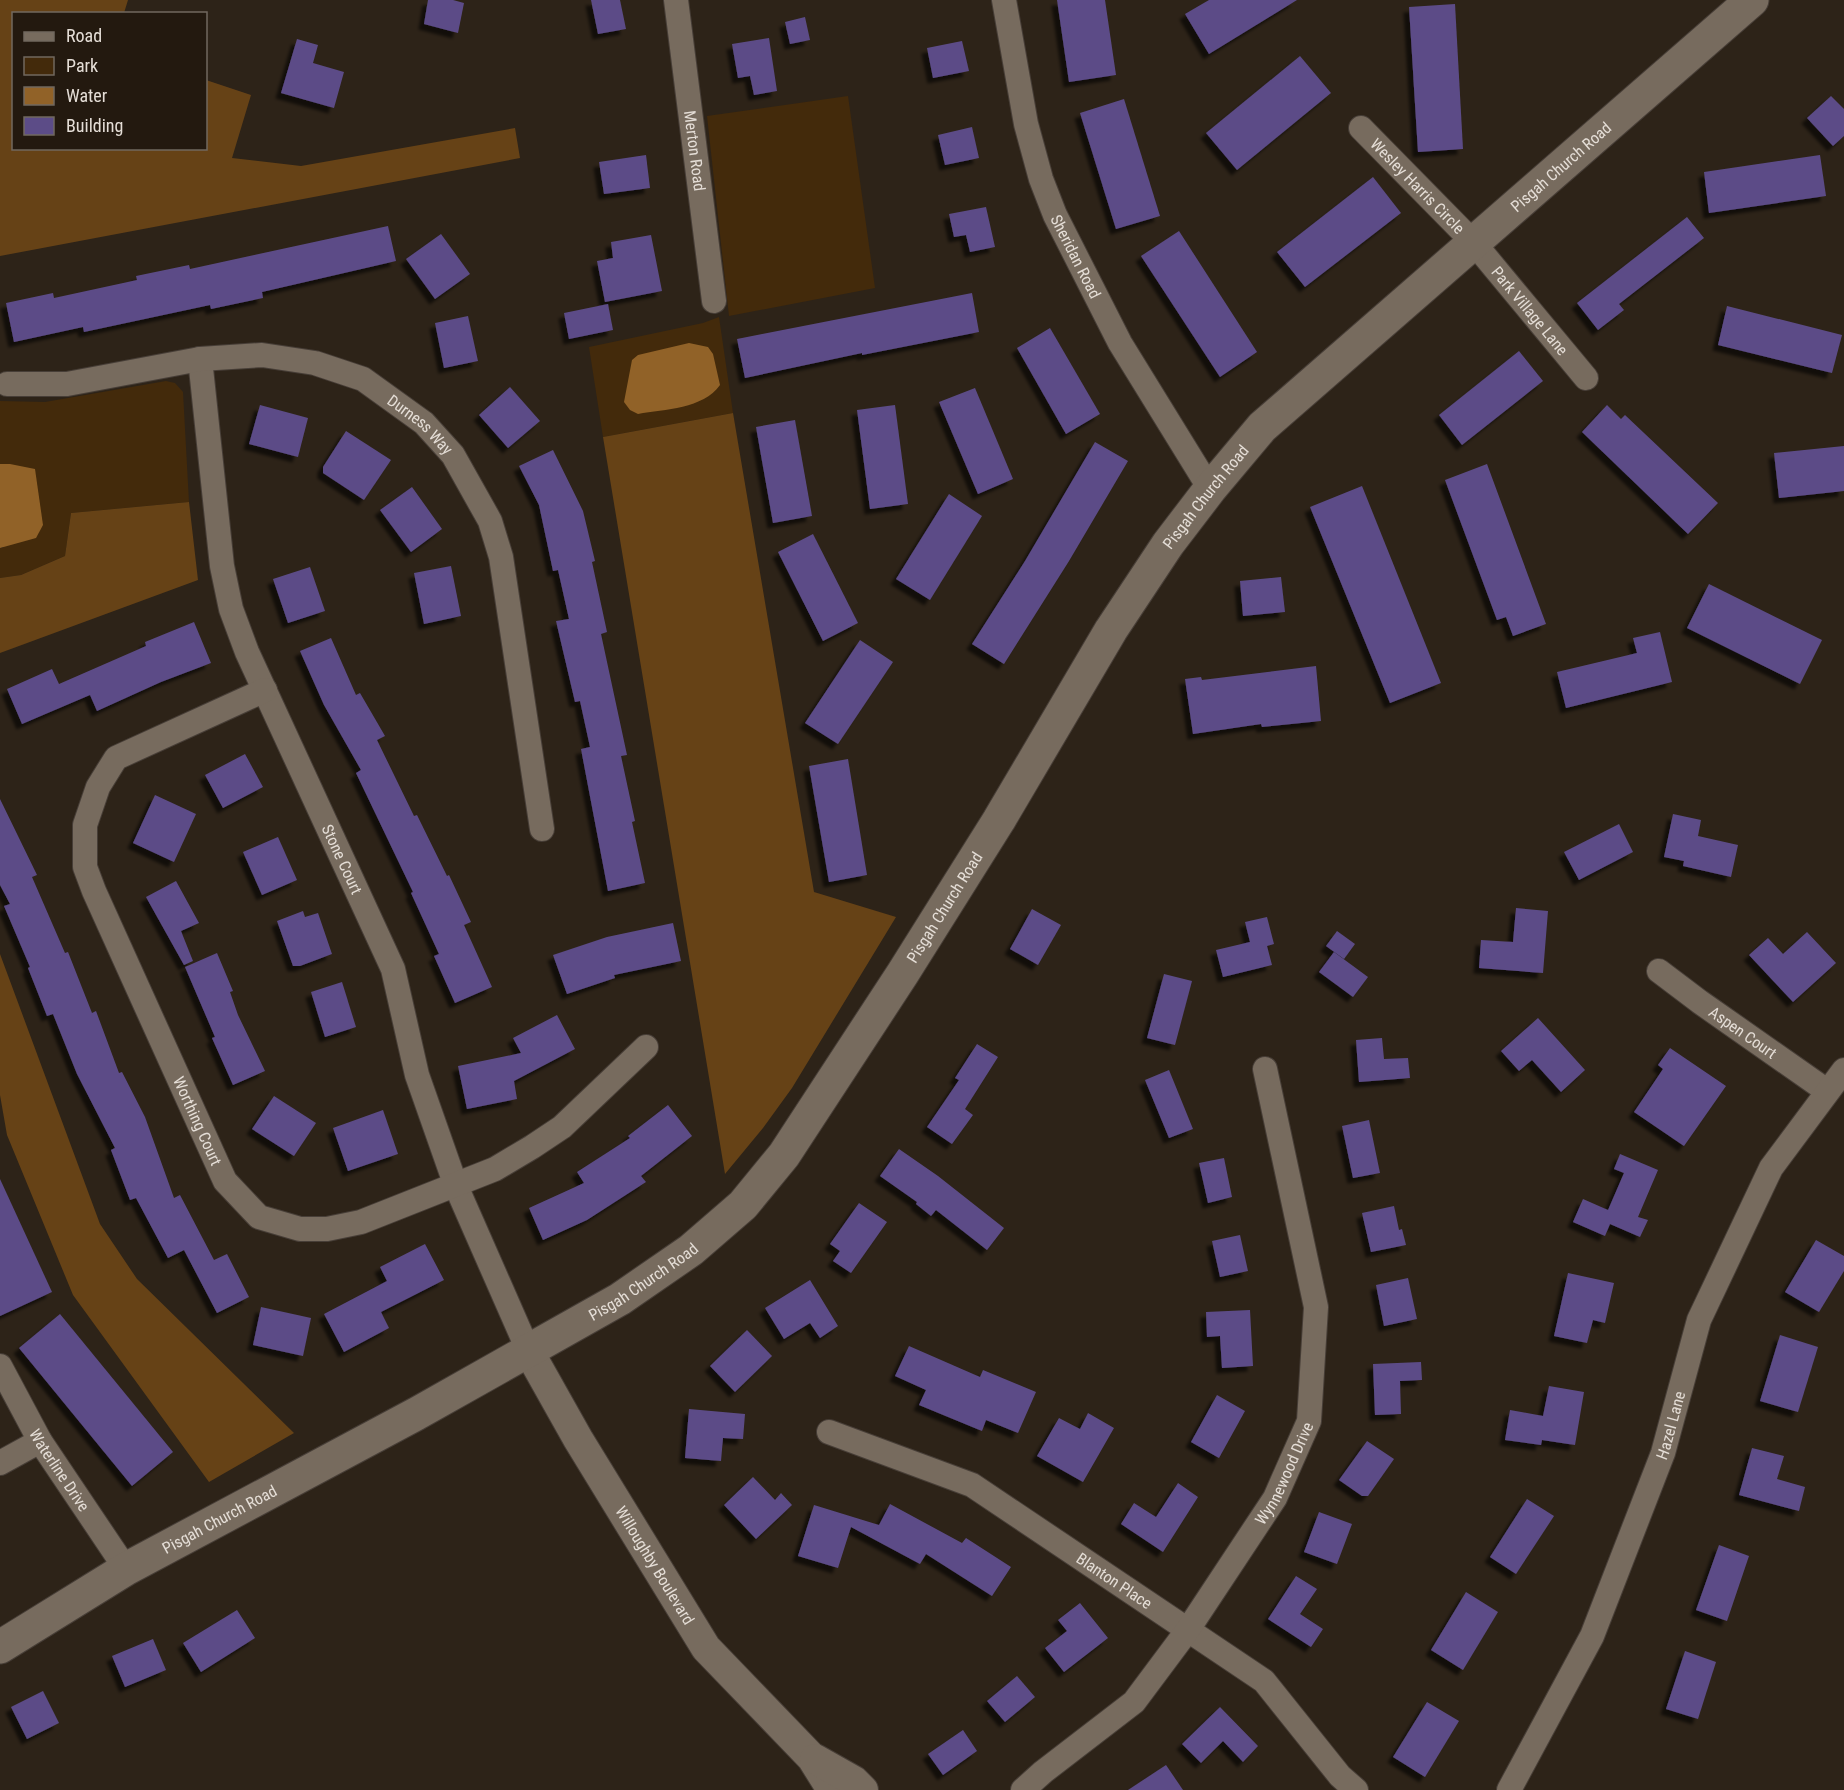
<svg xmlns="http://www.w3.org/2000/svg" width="1844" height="1790" font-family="'Roboto Condensed',sans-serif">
  <defs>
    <filter id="shadow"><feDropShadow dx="-5.5" dy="5.5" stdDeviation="1.5" flood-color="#0009"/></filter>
  </defs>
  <rect width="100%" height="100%" fill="#2d2318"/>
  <g fill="#432a0b">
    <path d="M848 96 875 288 729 316 707 116Z"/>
    <path d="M719 317 733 413 603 437 589 347 703 323Z"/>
    <path d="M166 381 175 383 183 392 189 502 71 513 65 556 21 575 0 578V548H3L10 464H0V401L45 402Z"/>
  </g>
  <g fill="#664216">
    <path d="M0 0H128L124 13 14 14V148H206V80L251 95 232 158 301 166 515 128 520 158 0 256Z"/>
    <path d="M733 413 814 892 896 917 792 1088 763 1128 725 1174 603 437Z"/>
    <path d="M189 502 198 580 0 653V578L21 575 65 556 71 513Z"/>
    <path d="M0 954 100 1224 137 1279 294 1433 209 1482 73 1295 7 1135 0 1095Z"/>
  </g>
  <g fill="#916228">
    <path d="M689 343 708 347 713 354 720 385C703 409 665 409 638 414L630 410 624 402 632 360 638 355Z"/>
    <path d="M0 464H10L35 469 43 525 36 538 0 548Z"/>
  </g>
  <g fill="#5c4c87" filter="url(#shadow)">
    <path d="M428 0H453L464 3 458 33 424 24Z"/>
    <path d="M591 0H620L626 29 598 34Z"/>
    <path d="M1057 0H1105L1116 75 1069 82Z"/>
    <path d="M1209 0H1297L1209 54 1185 14Z"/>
    <path d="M1455 4 1463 149 1418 152 1409 7Z"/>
    <path d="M805 17 810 40 790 44 785 22Z"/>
    <path d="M769 38 777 91 754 95 750 76 738 78 732 44Z"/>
    <path d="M297 39 318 45 313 63 344 72 334 108 281 93Z"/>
    <path d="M962 41 969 71 933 78 927 48Z"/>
    <path d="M1300 56 1331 93 1237 170 1206 133Z"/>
    <path d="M1831 96 1844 109V136L1833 146 1807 118Z"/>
    <path d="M1124 99 1160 216 1116 229 1080 113Z"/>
    <path d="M972 127 979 158 945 165 938 135Z"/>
    <path d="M646 155 650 188 604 194 599 162Z"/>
    <path d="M1820 155 1826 196 1709 213 1704 172Z"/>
    <path d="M1373 177 1401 213 1305 287 1277 252Z"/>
    <path d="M986 207 995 247 970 252 966 235 954 237 949 214Z"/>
    <path d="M1687 217 1704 238 1619 304 1624 310 1598 330 1577 303Z"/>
    <path d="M388 226 396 261 262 292 263 298 211 309 210 305 84 332 83 327 14 342 6 303 53 293 54 298 137 280 136 276 189 265 190 269Z"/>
    <path d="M1179 231 1257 352 1220 377 1141 256Z"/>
    <path d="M441 234 470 274 435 299 406 259Z"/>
    <path d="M651 235 662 291 605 302 597 261 613 258 611 242Z"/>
    <path d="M972 293 979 332 862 355V353L745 378 737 339Z"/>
    <path d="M608 304 613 330 569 339 564 313Z"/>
    <path d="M1727 306 1842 335 1832 373 1718 345Z"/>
    <path d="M468 316 478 361 444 368 435 323Z"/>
    <path d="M1050 328 1100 414 1066 434 1017 348Z"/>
    <path d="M1519 351 1543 381 1462 445 1439 415Z"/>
    <path d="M510 387 540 421 508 448 479 415Z"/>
    <path d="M975 388 1013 479 978 494 939 402Z"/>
    <path d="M260 405 308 418 298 457 249 444Z"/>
    <path d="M895 405 908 504 870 509 857 410Z"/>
    <path d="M1607 405 1621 419 1625 415 1718 503 1688 534 1582 432Z"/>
    <path d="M795 420 812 516 773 523 756 427Z"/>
    <path d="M346 431 391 460 364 500 323 473V467Z"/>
    <path d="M1095 442 1128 461 1069 561 1004 664 972 644 1025 561Z"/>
    <path d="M1844 446V491L1779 498 1774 453Z"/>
    <path d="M553 450 583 511 595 561 592 562 607 632 601 634 627 755 621 756 635 821 632 822 645 883 608 891 581 749 590 747 580 701 575 702 556 621 569 619 558 570 553 571 539 505 519 466Z"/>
    <path d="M1487 464 1546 624 1513 636 1506 617 1497 620 1445 480Z"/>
    <path d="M1362 486 1441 683 1390 703 1310 507Z"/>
    <path d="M412 487 442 529 411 552 380 510Z"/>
    <path d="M949 494 982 516 930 600 896 579Z"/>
    <path d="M813 534 858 623 823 641 778 552Z"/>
    <path d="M451 566 461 616 424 624 414 573Z"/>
    <path d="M310 567 325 611 288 623 273 579Z"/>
    <path d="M1281 577 1285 612 1243 616 1240 581Z"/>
    <path d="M1709 584 1822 640 1800 684 1687 628Z"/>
    <path d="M194 622 211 663 161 682 97 711 90 695 22 724 7 689 52 669 59 684 146 646 145 642Z"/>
    <path d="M1660 632 1672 682 1566 708 1557 672 1637 653 1633 638Z"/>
    <path d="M331 638 356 695 360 693 385 736 377 740 414 816 417 815 447 876 449 875 471 922 464 925 492 987 455 1003 434 956 439 954 411 893 413 892 356 773 361 770 324 705 300 651Z"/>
    <path d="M860 640 893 662 838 744 805 723Z"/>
    <path d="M1316 666 1321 721 1262 727 1261 724 1193 734 1185 679 1201 677 1202 680Z"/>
    <path d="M245 754 263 787 223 808 205 775Z"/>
    <path d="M848 759 867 875 829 882 809 766Z"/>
    <path d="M155 795 196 814 174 862 133 843Z"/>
    <path d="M0 799 37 875 32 877 65 953 68 952 92 1013 96 1011 119 1073 122 1072 145 1117 174 1198 180 1195 214 1260 227 1254 249 1297 217 1313 184 1250 168 1258 136 1198 130 1200 111 1150 115 1148 77 1074 53 1014 47 1016 28 968 30 967 4 906 10 904 0 885Z"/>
    <path d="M1673 814 1701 820 1698 836 1738 845 1731 877 1683 866 1684 861 1664 857Z"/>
    <path d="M1619 824 1633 852 1579 880 1564 852Z"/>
    <path d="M278 837 297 880 262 895 243 852Z"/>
    <path d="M176 881 199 923 181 931 193 961 184 965 146 897Z"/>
    <path d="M1516 908 1548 911 1543 973 1479 968 1481 940 1513 942Z"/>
    <path d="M1032 909 1061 925 1038 965 1010 949Z"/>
    <path d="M303 911 305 917 318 913 332 954 300 966H293L277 921Z"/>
    <path d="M1267 917 1274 944 1267 946 1272 965 1223 977 1216 950 1250 942 1245 922Z"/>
    <path d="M673 923 681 961 614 975 615 978 567 994 553 955 607 937Z"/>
    <path d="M1337 931 1355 944 1344 959 1326 946Z"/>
    <path d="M1807 932 1836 963 1793 1002 1749 955 1768 938 1783 954Z"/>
    <path d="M1334 952 1368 977 1353 997 1319 972Z"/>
    <path d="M217 953 233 991 230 992 238 1015 265 1071 233 1085 212 1038 215 1037 185 967Z"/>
    <path d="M1164 974 1192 981 1175 1045 1147 1038Z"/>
    <path d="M342 982 356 1027 325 1037 311 992Z"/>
    <path d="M557 1015 575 1049 514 1081 517 1099 467 1109 458 1066 521 1053 513 1038Z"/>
    <path d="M1538 1018 1585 1070 1561 1092 1532 1060 1519 1071 1501 1051Z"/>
    <path d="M1382 1038 1384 1059 1408 1058 1410 1078 1359 1082 1356 1040Z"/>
    <path d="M977 1044 998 1057 965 1109 973 1115 952 1144 927 1127 959 1080 955 1078Z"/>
    <path d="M1670 1048 1726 1086 1684 1146 1634 1112 1663 1069 1658 1065Z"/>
    <path d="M1169 1070 1193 1129 1169 1138 1145 1080Z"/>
    <path d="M274 1096 316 1123 294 1156 252 1129Z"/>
    <path d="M668 1105 692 1136 641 1176 646 1182 587 1220 543 1240 529 1208 584 1183 577 1172 630 1138 628 1136Z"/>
    <path d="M383 1110 398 1154 348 1171 333 1128Z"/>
    <path d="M1369 1120 1380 1173 1353 1178 1342 1126Z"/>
    <path d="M899 1149 938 1176 1004 1228 987 1250 936 1210 931 1216 916 1204 917 1202 880 1176Z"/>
    <path d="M1620 1154 1658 1170 1638 1217 1648 1220 1640 1237 1610 1224 1605 1236 1573 1222 1583 1199 1608 1210 1624 1173 1614 1169Z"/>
    <path d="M1224 1158 1232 1197 1208 1203 1199 1163Z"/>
    <path d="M0 1179 52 1292 0 1316Z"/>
    <path d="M859 1203 887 1222 851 1273 833 1261 840 1251 830 1244Z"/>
    <path d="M1394 1206 1399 1230 1402 1229 1406 1245 1371 1252 1362 1213Z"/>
    <path d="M1240 1235 1248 1271 1220 1277 1212 1241Z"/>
    <path d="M1816 1240 1844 1256V1271L1819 1312 1785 1292Z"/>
    <path d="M425 1244 444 1280 381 1312 389 1328 344 1352 324 1314 387 1281 380 1267Z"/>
    <path d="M1568 1273 1614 1283 1605 1323 1593 1320 1587 1343 1554 1336Z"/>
    <path d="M1408 1278 1417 1319 1384 1326 1376 1285Z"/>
    <path d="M810 1280 838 1326 820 1338 810 1323 784 1339 765 1308Z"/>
    <path d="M261 1307 311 1318 303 1356 253 1345Z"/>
    <path d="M1250 1310 1253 1366 1222 1368 1220 1336 1207 1337 1206 1312Z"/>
    <path d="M60 1314 173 1452 132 1486 19 1348Z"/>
    <path d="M747 1330 772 1356 735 1392 710 1366Z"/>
    <path d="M1780 1335 1818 1347 1798 1412 1760 1401Z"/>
    <path d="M909 1346 980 1377 983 1370 1036 1392 1018 1433 986 1420 982 1431 919 1405 926 1390 895 1376Z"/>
    <path d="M1421 1362 1422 1380 1400 1381 1401 1414 1375 1415 1373 1364Z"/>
    <path d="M1549 1386 1584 1392 1575 1445 1542 1440 1541 1445 1505 1440 1510 1410 1543 1416Z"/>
    <path d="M1217 1395 1245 1411 1219 1458 1191 1442Z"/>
    <path d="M689 1409 745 1414 743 1439 723 1438 721 1461 685 1458Z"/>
    <path d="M1088 1413 1114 1428 1083 1482 1037 1456 1059 1418 1080 1429Z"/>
    <path d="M1367 1441 1394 1459 1368 1496H1362L1339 1480Z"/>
    <path d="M1752 1448 1784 1456 1777 1479 1805 1487 1799 1511 1739 1495Z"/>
    <path d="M753 1477 775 1500 781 1493 792 1505 756 1539 724 1505Z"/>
    <path d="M1178 1483 1198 1497 1163 1552 1121 1524 1134 1503 1156 1517Z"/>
    <path d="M1527 1499 1554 1516 1516 1574 1490 1557Z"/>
    <path d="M890 1504 962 1543 966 1538 1011 1567 992 1596 926 1554 920 1564 851 1527 838 1568 798 1556 814 1505 879 1525Z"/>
    <path d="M1319 1512 1352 1524 1337 1564 1304 1552Z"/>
    <path d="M1719 1545 1749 1556 1727 1621 1696 1610Z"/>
    <path d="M1296 1576 1317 1589 1300 1614 1323 1629 1311 1647 1268 1619Z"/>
    <path d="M1466 1592 1498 1612 1463 1670 1431 1650Z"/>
    <path d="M1080 1603 1108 1638 1064 1672 1045 1648 1067 1631 1058 1620Z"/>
    <path d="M237 1610 255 1638 201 1672 183 1643Z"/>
    <path d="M153 1639 166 1670 125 1687 112 1656Z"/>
    <path d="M1685 1651 1716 1662 1698 1719 1666 1709Z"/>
    <path d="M1017 1676 1035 1697 1005 1722 987 1701Z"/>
    <path d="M43 1691 59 1723 27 1739 11 1707Z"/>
    <path d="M1427 1702 1459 1721 1425 1777 1393 1757Z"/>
    <path d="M1220 1707 1258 1746 1243 1762 1223 1741 1201 1763 1182 1744Z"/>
    <path d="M963 1730 977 1751 943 1775 928 1754Z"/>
    <path d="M1166 1765 1183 1790H1128Z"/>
  </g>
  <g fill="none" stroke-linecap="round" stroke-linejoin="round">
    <defs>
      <g id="minor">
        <path id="s1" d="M676 0 714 301"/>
        <path id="s2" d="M1004 0 1026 124 1041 179 1055 215 1120 343 1210 489"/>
        <path id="s3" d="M1361 128 1474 243 1586 378"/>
        <path id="s4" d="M200 359 222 566 231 609 247 652 393 969 417 1075 456 1186 528 1350"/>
        <path id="s5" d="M7 384H67L200 359 262 355 315 363 363 379 424 423 453 455 490 521 501 557 542 829"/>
        <path id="s6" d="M265 690 116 758 98 787 85 825V867L94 891 225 1181 259 1217 300 1229H327L361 1222 495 1169 532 1147 562 1127 646 1047"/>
        <path id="s7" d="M1659 971 1700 1002 1827 1091"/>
        <path id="s8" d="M0 1366 40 1441 126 1569"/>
        <path id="s9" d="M829 1432 972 1485 1264 1681 1340 1776 1356 1790"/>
        <path d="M0 1463 40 1441"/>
        <path id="s10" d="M1023 1790 1043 1772 1134 1702 1187 1631 1275 1498 1309 1421 1316 1307 1265 1069"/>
        <path id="s11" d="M1509 1790 1592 1636 1663 1453 1699 1320 1771 1168 1844 1070"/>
      </g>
      <g id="tertiary">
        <path id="s12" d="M528 1350 578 1439 706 1648 812 1758 832 1790"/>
        <path d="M815 1759 854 1781 863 1790"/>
      </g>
      <g id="secondary">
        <path id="s13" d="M0 1647 126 1569 416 1414 620 1299 691 1250 743 1205 784 1155 903 973 999 820 1111 630 1168 544 1210 489 1262 427 1752 0"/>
      </g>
    </defs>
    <use href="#minor" stroke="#473e37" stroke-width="26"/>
    <use href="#tertiary" stroke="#473e37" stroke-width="32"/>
    <use href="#secondary" stroke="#473e37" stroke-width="35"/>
    <use href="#minor" stroke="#776b5e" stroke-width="24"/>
    <use href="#tertiary" stroke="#776b5e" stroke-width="30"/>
    <use href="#secondary" stroke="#776b5e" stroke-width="33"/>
  </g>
  <g text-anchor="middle" stroke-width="5" stroke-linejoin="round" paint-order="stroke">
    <g font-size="16" fill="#e5ded7" stroke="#23190f">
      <text dy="6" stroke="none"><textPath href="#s1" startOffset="152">Merton Road</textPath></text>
      <text dy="6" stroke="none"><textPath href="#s13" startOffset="2199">Pisgah Church Road</textPath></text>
      <text dy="6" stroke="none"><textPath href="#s3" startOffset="81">Wesley Harris Circle</textPath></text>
      <text dy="6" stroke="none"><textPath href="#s2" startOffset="268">Sheridan Road</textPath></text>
      <text dy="6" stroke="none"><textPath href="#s3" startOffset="249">Park Village Lane</textPath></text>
      <text dy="6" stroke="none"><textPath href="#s5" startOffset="435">Durness Way</textPath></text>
      <text dy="6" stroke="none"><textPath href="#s13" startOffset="1713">Pisgah Church Road</textPath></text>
      <text dy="6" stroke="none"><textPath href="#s4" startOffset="526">Stone Court</textPath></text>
      <text dy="6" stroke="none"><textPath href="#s13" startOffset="1226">Pisgah Church Road</textPath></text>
      <text dy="6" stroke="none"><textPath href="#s7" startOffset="104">Aspen Court</textPath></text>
      <text dy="6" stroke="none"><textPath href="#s6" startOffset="558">Worthing Court</textPath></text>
      <text dy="6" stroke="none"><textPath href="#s13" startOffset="740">Pisgah Church Road</textPath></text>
      <text dy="6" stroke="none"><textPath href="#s11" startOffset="400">Hazel Lane</textPath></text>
      <text dy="6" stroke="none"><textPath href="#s8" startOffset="120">Waterline Drive</textPath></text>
      <text dy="6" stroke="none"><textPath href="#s10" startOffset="416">Wynnewood Drive</textPath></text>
      <text dy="6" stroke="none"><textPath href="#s13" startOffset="254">Pisgah Church Road</textPath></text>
      <text dy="6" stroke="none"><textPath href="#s12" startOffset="250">Willoughby Boulevard</textPath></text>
      <text dy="6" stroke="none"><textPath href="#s9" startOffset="324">Blanton Place</textPath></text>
    </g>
  </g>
  <rect x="12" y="12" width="195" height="138" fill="#23190f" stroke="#71685f" stroke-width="1.5"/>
  <rect x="24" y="32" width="30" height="9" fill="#776b5e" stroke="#71685f" stroke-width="1.5"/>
  <text x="66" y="42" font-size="18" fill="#e5ded7">Road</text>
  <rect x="24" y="57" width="30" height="18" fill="#432a0b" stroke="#71685f" stroke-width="1.5"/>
  <text x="66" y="72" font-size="18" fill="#e5ded7">Park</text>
  <rect x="24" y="87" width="30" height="18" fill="#916228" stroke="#71685f" stroke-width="1.5"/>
  <text x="66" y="102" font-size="18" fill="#e5ded7">Water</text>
  <rect x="24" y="117" width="30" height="18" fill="#5c4c87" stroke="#71685f" stroke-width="1.5"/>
  <text x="66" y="132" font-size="18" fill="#e5ded7">Building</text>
</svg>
